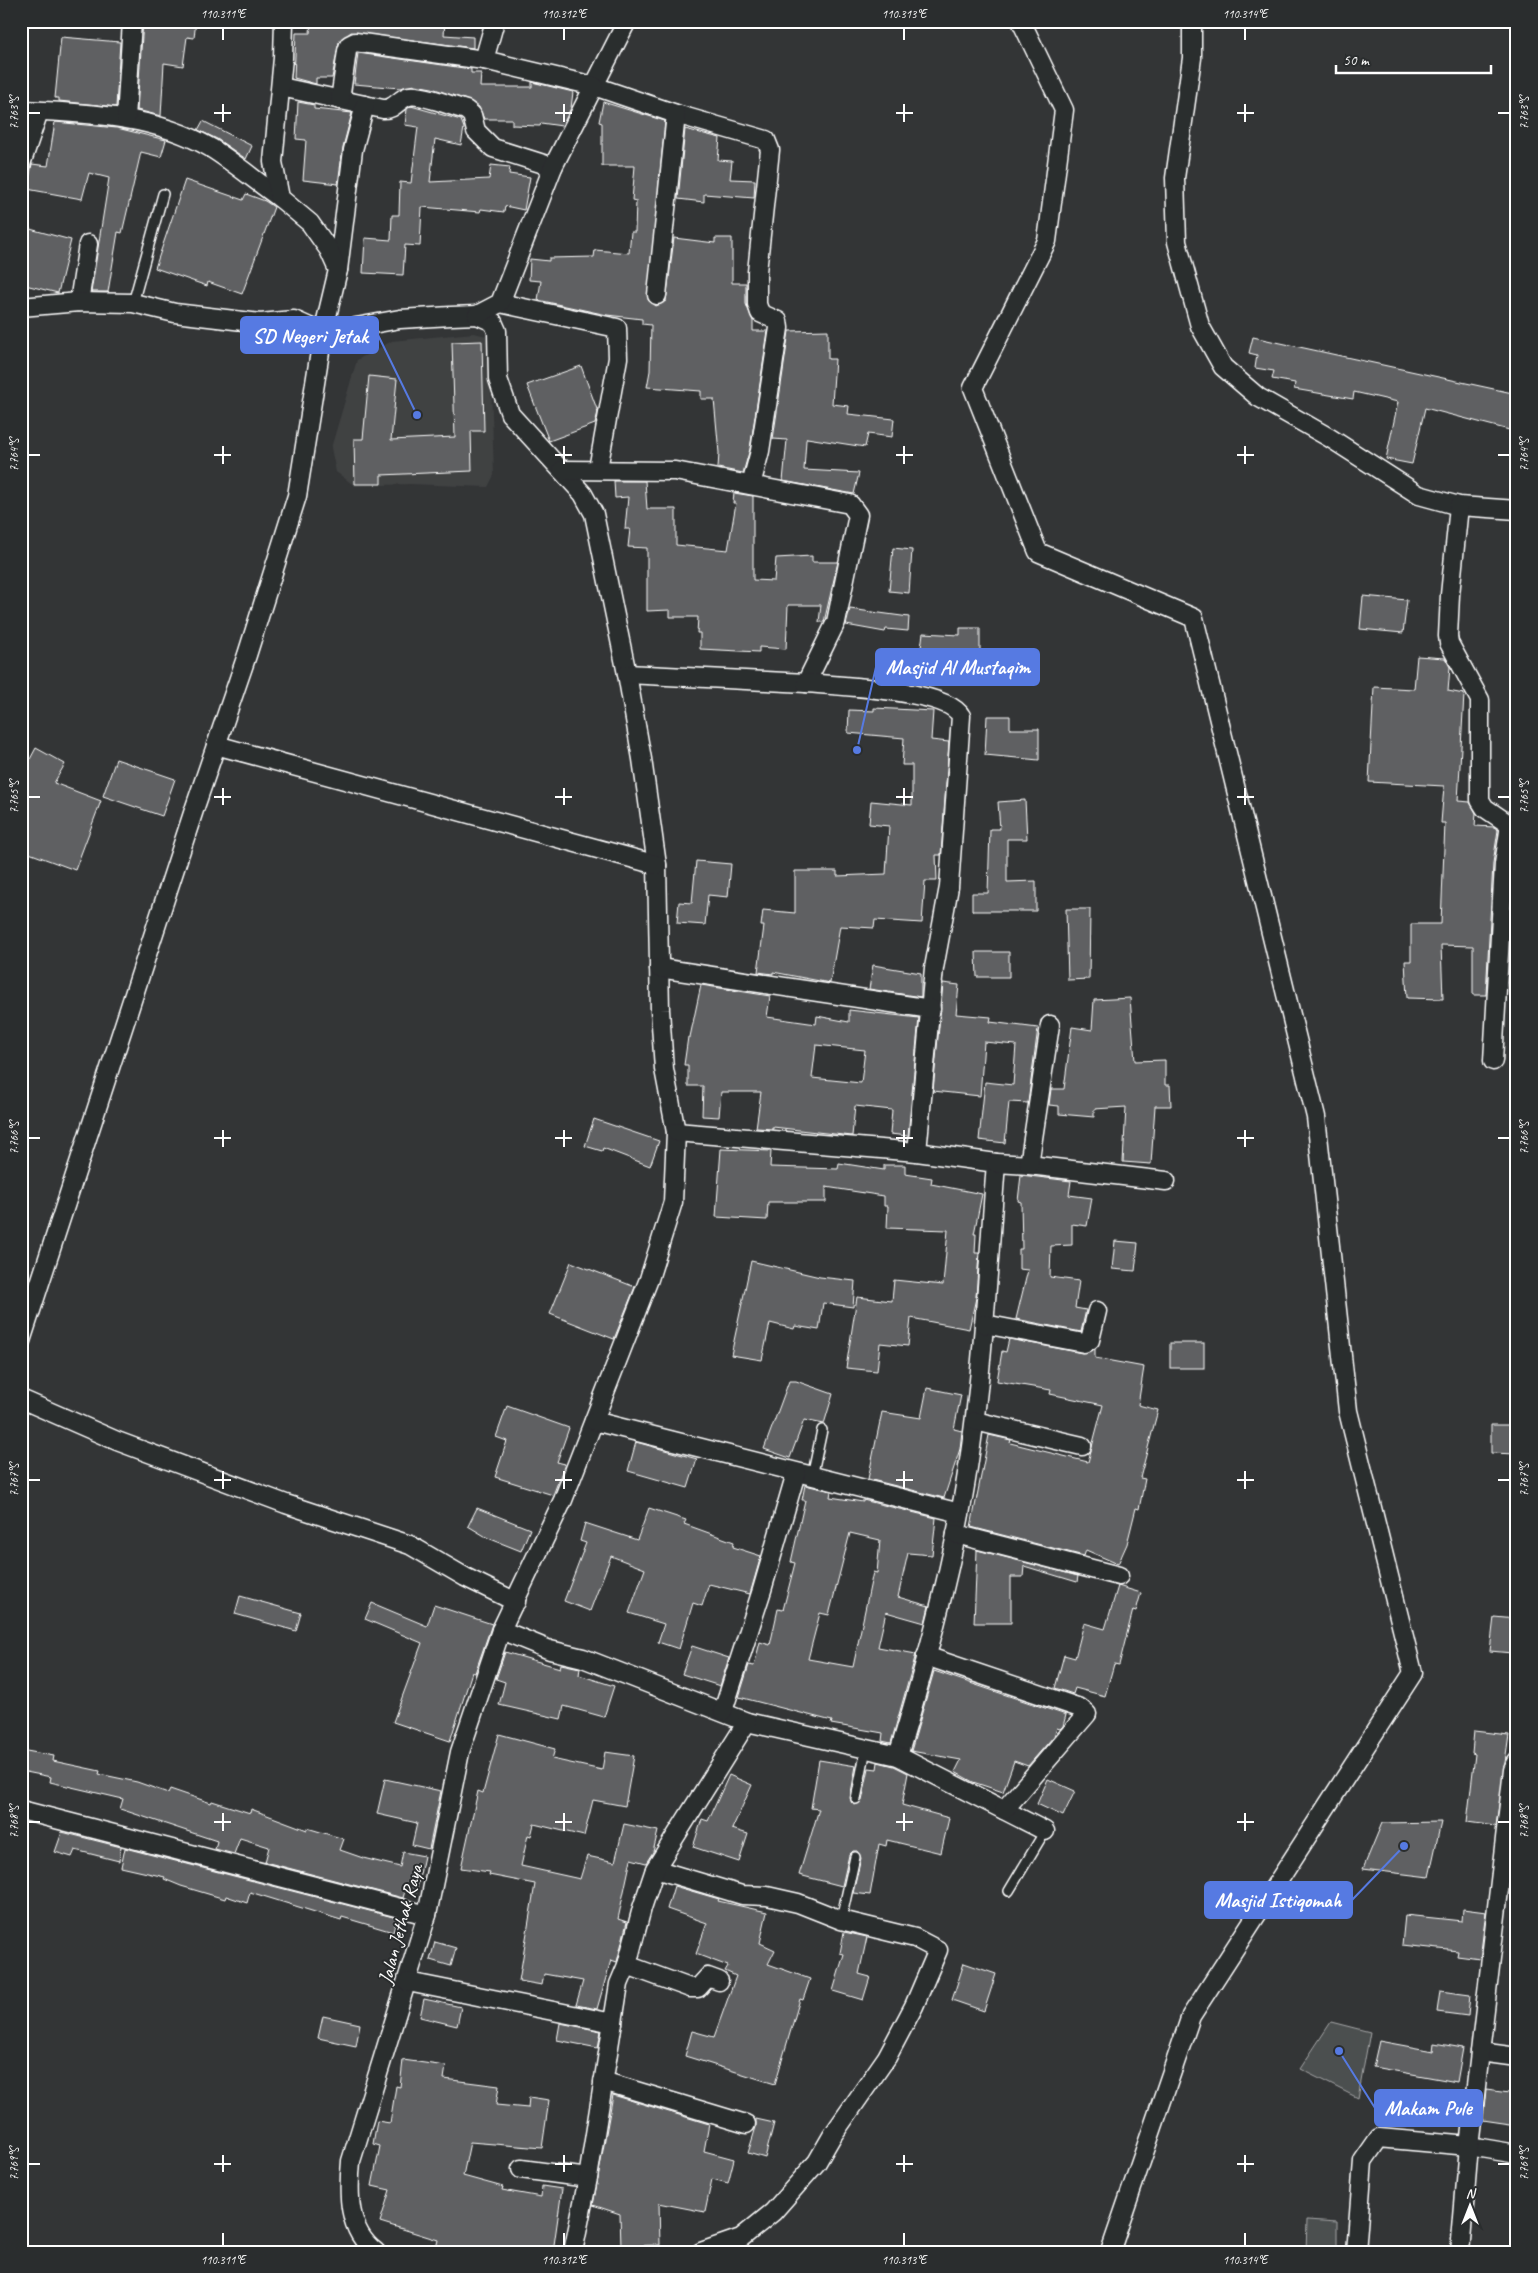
<svg xmlns="http://www.w3.org/2000/svg" width="1538" height="2273" font-family="Caveat,sans-serif">
  <rect width="100%" height="100%" fill="#333536"/>
  <filter id="ink" filterUnits="userSpaceOnUse"><feTurbulence type="fractalNoise" baseFrequency=".02" numOctaves="2"/><feDisplacementMap in="SourceGraphic" scale="10" xChannelSelector="R" yChannelSelector="G"/><feConvolveMatrix kernelMatrix="1 2 1 2 8 2 1 2 1" color-interpolation-filters="sRGB"/></filter>
  <g filter="url(#ink)">
    <path fill="#404243" d="M474 333 486 336 490 355 494 475 488 487 410 484 355 486 336 472 331 448 357 360 392 341Z"/>
    <g fill="#4c4f50" stroke="#a6a7a8">
      <path d="M1331 2022 1370 2032 1358 2098 1300 2069Z"/>
      <path d="M1307 2220 1337 2222V2252H1306Z"/>
    </g>
    <g fill="#5f6162" stroke="#fff" fill-rule="evenodd">
      <path d="M143 21H196L194 38 187 37 183 66 164 63 161 116 137 110Z"/>
      <path d="M311 21H445L444 35 473 37V48L351 32 339 42 332 78H316V84L294 78 296 33H310Z"/>
      <path d="M61 37 120 42 116 107 59 101V98H55Z"/>
      <path d="M358 53 471 69V73H481L480 87H532V82L573 92 571 108 562 126 541 123 540 126 512 125V119H484L479 107 472 102 432 88 415 85 400 88 354 84Z"/>
      <path d="M298 102 314 105V109L352 113 343 147 338 184 303 180 306 140 296 139Z"/>
      <path d="M603 102 665 121 648 300 656 306 666 301 674 238 715 243V238H732V283H746V304L753 321V331H768L750 449 743 473 718 468 719 453 714 399H701V391L647 387 650 371 651 325 642 324V319L607 315 538 300 541 281 529 280 530 259 549 261V258L594 257 595 250 629 253 631 232H635L636 201 632 200 635 166H602V123L599 122Z"/>
      <path d="M411 106 461 120 464 128 461 145 435 139 430 182 489 179 491 165 510 167 509 174 530 177 524 210 505 206 504 212 481 209 480 212 422 207 420 246 405 245 403 275 363 273 365 238 391 240 392 215H399L400 182 411 183 418 127 405 125 407 109Z"/>
      <path d="M203 121 252 146 246 159 217 139 198 130Z"/>
      <path d="M55 122 117 128 166 140 161 157 141 152 122 233 118 232 108 292H91L109 178 89 173 82 199 27 189 32 164 48 166Z"/>
      <path d="M685 129 720 138 718 160 732 161 730 179 755 180 754 198 704 194V202L678 199Z"/>
      <path d="M185 180 243 200 246 194 265 201 274 207 242 294 208 282 207 286 155 268Z"/>
      <path d="M30 229 71 240 58 293 21 284V246L25 247Z"/>
      <path d="M828 330V359H835L832 404 849 406 848 414 894 419 892 437 868 434 865 447 807 438 806 440 804 470 859 473 854 494 783 481 787 440 773 439 789 331Z"/>
      <path d="M1253 337 1517 394V432L1425 408 1412 464 1386 459 1398 402 1354 392 1353 399 1294 389 1295 383 1272 379 1274 371 1255 368 1257 355 1249 353Z"/>
      <path d="M482 341 484 431H471L472 471 381 475V484H355L354 439H363L369 376 397 379 391 440 455 437 452 342Z"/>
      <path d="M581 366 598 412 595 424 549 441 527 385Z"/>
      <path d="M614 481H645L647 509H676V545L728 550 736 503H733L734 493 753 496V580L774 581 776 558 812 556V562H838L824 622H819L821 605H788L786 649 759 647V652L700 649V633H697L698 617H670V610L647 611V548L628 547 630 529H625L628 497 615 498Z"/>
      <path d="M893 548 912 550 909 593 889 591Z"/>
      <path d="M1363 596 1407 600 1403 633 1360 629Z"/>
      <path d="M850 609 909 617 908 631 886 629 885 632 846 625Z"/>
      <path d="M960 628H980V657L959 656V652L921 648 923 633 960 635Z"/>
      <path d="M1417 656 1445 658 1450 667 1448 691 1464 694 1458 801 1470 802 1476 813 1475 826 1494 827 1498 830 1493 863 1486 995H1473V946L1441 945 1443 999 1407 998 1405 961H1411V924H1441L1445 823H1441L1444 786 1369 782 1374 687 1414 689Z"/>
      <path d="M874 708 933 711 931 740 949 742 941 855H936L937 881H925L922 923 875 920 874 928 840 926 830 983 773 972V974L758 972 764 926H761L763 910 795 913V871H837V876L886 874 889 826 869 824 871 801 912 805V765H902L904 738 848 733 849 710 874 711Z"/>
      <path d="M987 716H1010V729H1039V760L985 755Z"/>
      <path d="M36 748 65 764 54 783 101 801 75 870 21 850V776Z"/>
      <path d="M116 759 175 779 162 816 103 796Z"/>
      <path d="M1025 800 1027 839H1007V882L1036 881V911H972V893H988L990 829H1000L998 802Z"/>
      <path d="M696 861 731 864 728 897 708 895 705 925 677 923 679 902 692 903Z"/>
      <path d="M1066 909H1090L1089 979 1068 980Z"/>
      <path d="M976 952H1009V977H977Z"/>
      <path d="M873 965 921 973V997L869 989Z"/>
      <path d="M943 983 959 985 956 1014 991 1017 990 1022 1038 1028 1028 1103 1009 1102 1005 1143 979 1140 985 1082 1013 1085 1016 1045 984 1042 980 1096 933 1091Z"/>
      <path d="M701 985 770 996 767 1017 816 1024 817 1016 849 1022V1010L919 1018 908 1136 890 1134 892 1110 855 1106 852 1136 773 1127V1129L756 1128 761 1092H721L719 1117 702 1116 703 1086H688V1065H684L688 1037H690ZM816 1045 865 1050 861 1083 812 1078Z"/>
      <path d="M1130 998 1135 1061 1165 1060V1085H1170L1171 1106H1155L1151 1164 1123 1162 1126 1107 1094 1109V1117L1059 1114V1106L1049 1105 1051 1089H1064L1072 1027 1092 1030 1094 1000Z"/>
      <path d="M594 1119 659 1141 650 1166 603 1148 602 1151 585 1146Z"/>
      <path d="M721 1149 771 1151 770 1167 838 1169 839 1163 884 1170V1165H905V1174L932 1178 931 1184 982 1194 974 1234H976L975 1253H979L976 1298 969 1329 911 1318 908 1346 880 1343 877 1371 846 1368 857 1297 892 1301 894 1280 943 1285 948 1230 887 1228 888 1206H884V1196L826 1187V1202H768L767 1220 716 1217Z"/>
      <path d="M1021 1175 1071 1181 1069 1195 1092 1198 1087 1226 1072 1224V1245L1051 1246 1050 1277 1079 1281 1075 1308 1086 1310 1081 1332 1016 1319 1028 1270 1019 1269V1249H1022L1021 1202 1018 1201Z"/>
      <path d="M1115 1241 1138 1243 1135 1271 1112 1269Z"/>
      <path d="M751 1261 820 1277 855 1281 853 1307 823 1303 819 1330 795 1326 794 1329 770 1323 762 1360 731 1355Z"/>
      <path d="M571 1262 635 1287 614 1339 550 1314Z"/>
      <path d="M1009 1339 1082 1353 1095 1349V1358L1144 1367 1138 1405 1158 1410 1140 1478 1145 1479 1139 1509 1136 1508 1127 1544 1118 1564 1086 1550 1084 1556 971 1527 989 1435 1011 1440 1010 1443 1088 1462 1103 1405 1050 1394 1051 1390 997 1381 1002 1351 1006 1352Z"/>
      <rect x="1170" y="1343" width="34" height="25"/>
      <path d="M789 1381H796L833 1394 824 1424 804 1420 790 1458 764 1449Z"/>
      <path d="M927 1388 961 1395 954 1429 962 1431 960 1449 944 1498 868 1479 882 1412 921 1418Z"/>
      <path d="M507 1406 569 1428 557 1462 565 1464 553 1495 495 1477 507 1441 496 1437Z"/>
      <path d="M1491 1425H1517V1454L1491 1453Z"/>
      <path d="M636 1442 697 1459 688 1488 628 1471Z"/>
      <path d="M805 1485 831 1491 830 1497 863 1502V1500L936 1518 932 1555 908 1553 898 1597 929 1606 925 1623 886 1612 878 1647 916 1654 891 1743 882 1741 883 1733 831 1724 832 1721 739 1697 749 1665 754 1666 760 1642 770 1645 778 1609 783 1610 795 1563 791 1562 805 1500H802ZM850 1533 880 1540 877 1573 873 1572 853 1667 808 1659 820 1613 829 1615Z"/>
      <path d="M477 1508 530 1529 521 1551 488 1538 468 1526Z"/>
      <path d="M649 1508 686 1520 684 1524 734 1542 733 1547 761 1556 750 1594 709 1584 702 1606 693 1603 679 1649 658 1642 664 1624 629 1613 645 1569 611 1556 590 1611 564 1601 586 1543 580 1541 585 1523 637 1540Z"/>
      <path d="M977 1550 1078 1576 1077 1582 1024 1566 1023 1577H1011V1623H974Z"/>
      <path d="M1118 1586 1141 1593 1136 1611 1133 1610 1119 1665 1114 1664 1105 1696 1075 1688 1073 1694 1055 1688 1064 1655 1075 1658 1084 1623 1105 1629Z"/>
      <path d="M240 1596 301 1613 296 1631 235 1614Z"/>
      <path d="M372 1603 427 1626 434 1605 492 1624 475 1673 472 1672 450 1741 393 1722 422 1643 365 1619Z"/>
      <path d="M1494 1617 1516 1619 1512 1653 1490 1651Z"/>
      <path d="M692 1646 729 1658 720 1686 682 1674Z"/>
      <path d="M505 1652 560 1668 561 1664 580 1668 579 1675 614 1686 604 1717 564 1706 561 1719 499 1705 505 1682 496 1679Z"/>
      <path d="M934 1671 1066 1715 1063 1726 1060 1729 1057 1728 1054 1736 1028 1766 1014 1761 1003 1792 973 1782 955 1772 961 1760 911 1751Z"/>
      <path d="M1474 1731 1509 1735 1496 1826 1467 1822 1475 1754 1472 1753Z"/>
      <path d="M499 1734 555 1749 552 1759 602 1770 605 1752 634 1756 625 1806 593 1800 584 1836 534 1824 531 1836 528 1835 521 1866 580 1879 587 1856 615 1862 624 1824 658 1831 653 1852 646 1863 631 1859 618 1919 627 1922 617 1962 611 1960 597 2009 576 2005 583 1981 544 1974 542 1985 519 1981 535 1884 489 1875 490 1872 461 1868 478 1791 483 1793Z"/>
      <path d="M21 1750 54 1756 53 1761 100 1771 99 1774 137 1782 168 1793 170 1789 211 1803 212 1801 250 1813 251 1809 307 1830V1828L344 1839 340 1850 363 1858 400 1867 403 1852 424 1856 416 1893 405 1891 403 1898 265 1862 269 1847 240 1838 234 1854 215 1849 217 1841 120 1809 123 1799 50 1782 51 1777 21 1771Z"/>
      <path d="M819 1760 856 1766 850 1798 852 1803 855 1805 862 1801 869 1768 877 1769 878 1762 894 1766 908 1773 902 1805 949 1818 941 1853 887 1840 886 1846 879 1844 870 1895 853 1893 861 1858 857 1851H853L849 1855 842 1886 799 1875 819 1809 811 1808Z"/>
      <path d="M729 1775 752 1785 732 1829 748 1834 739 1862 693 1847 702 1819 708 1821Z"/>
      <path d="M385 1779 441 1791 429 1849 412 1845 417 1823 377 1814Z"/>
      <path d="M1048 1779 1075 1791 1063 1816 1037 1804Z"/>
      <path d="M1441 1822 1429 1877 1363 1869 1382 1823Z"/>
      <path d="M62 1832 121 1847 119 1861 75 1850 72 1857 55 1852Z"/>
      <path d="M125 1848 397 1918 393 1932 342 1917 341 1920 250 1892 247 1903 226 1896 225 1899 181 1886 164 1879 165 1877 121 1867Z"/>
      <path d="M674 1886 719 1899 718 1901 767 1912 760 1943 775 1950 768 1964 810 1979 803 2000 800 1999 775 2084 685 2056 692 2031 714 2037 736 1976 725 1971 728 1966 696 1954 707 1923 667 1909Z"/>
      <path d="M1463 1909 1486 1912 1480 1959 1457 1956 1458 1951 1402 1945 1405 1915 1462 1921Z"/>
      <path d="M844 1932 867 1937 859 1974 870 1977 863 2000 833 1991 844 1954 840 1953Z"/>
      <path d="M435 1942 456 1948 451 1966 430 1960Z"/>
      <path d="M964 1963 996 1974 984 2011 952 2000Z"/>
      <path d="M1440 1991 1470 1995 1468 2016 1437 2012Z"/>
      <path d="M424 1999 461 2007 457 2026 420 2017Z"/>
      <path d="M323 2016 360 2024 356 2046 318 2038Z"/>
      <path d="M560 2023 601 2031 598 2048 557 2040Z"/>
      <path d="M1379 2041 1433 2051 1434 2043 1463 2048 1457 2082 1373 2067Z"/>
      <path d="M403 2060 446 2066 444 2079 499 2086 496 2105 528 2108 529 2097 549 2100 542 2148 470 2142 463 2176 503 2187 502 2190 541 2197 542 2186 562 2189 553 2252H435L438 2240 380 2222 390 2190 372 2186 380 2146 373 2144 377 2121 390 2123 396 2086 400 2087Z"/>
      <path d="M1486 2089 1517 2093V2125L1483 2120Z"/>
      <path d="M613 2095 709 2124 704 2151 734 2159 728 2183 712 2179 705 2212 659 2203 660 2245 621 2246 620 2214 593 2205Z"/>
      <path d="M756 2119 774 2123 765 2158 748 2153 756 2127Z"/>
    </g>
    <g fill="none" stroke-linecap="round" stroke-linejoin="round">
      <defs>
        <g id="service">
          <path d="M133 303 163 194"/>
          <path d="M812 1477 822 1430"/>
          <path d="M856 1799 866 1749"/>
          <path d="M1009 1891 1045 1831"/>
          <path d="M841 1920 855 1857"/>
        </g>
        <g id="minor">
          <path d="M627 21 594 86 676 114 766 140 770 150 757 272V304L760 313 778 321 779 328 760 451 751 485"/>
          <path d="M1021 21 1064 110 1047 241 973 388 1038 552 1194 618 1316 1117 1348 1411 1413 1673 1191 2016 1110 2252"/>
          <path d="M1192 21V58L1175 178 1177 242 1200 326 1223 367 1258 397 1330 438 1419 495 1459 506 1517 510"/>
          <path d="M281 87 383 109C395 110 398 99 409 96 420 93 454 107 466 110L472 115 476 131 493 148 553 167"/>
          <path d="M340 100 347 51 349 45 355 42 484 60"/>
          <path d="M21 110C85 113 155 115 211 148 235 163 257 182 280 198"/>
          <path d="M126 119 132 21"/>
          <path d="M21 164 39 111"/>
          <path d="M338 270 353 150 365 105"/>
          <path d="M657 295 676 114"/>
          <path d="M79 302 88 244"/>
          <path d="M500 303 617 328 618 358 598 469"/>
          <path d="M21 307 79 302 133 303 175 313 260 323 294 320 323 333 400 319 451 316 477 315 493 322 497 331 498 379 510 414 583 494 594 514 627 674 642 759 657 865 660 1010 664 1069 676 1132 673 1202 649 1279 563 1500 501 1630 460 1752 427 1915 351 2161C348 2193 347 2231 376 2252"/>
          <path d="M477 315 500 303 553 167 594 86 484 60 495 21"/>
          <path d="M562 470 675 471 850 504 858 515 836 622 806 683 627 674"/>
          <path d="M1459 506 1450 595 1448 636 1449 643 1480 700V800L1485 808 1510 825"/>
          <path d="M806 683C837 686 947 689 961 716L949 887 934 968 917 1152"/>
          <path d="M216 745 657 865"/>
          <path d="M659 968 931 1009"/>
          <path d="M1493 1061 1504 864 1510 825H1517"/>
          <path d="M676 1132 917 1152 996 1163C987 1280 982 1399 960 1514 945 1595 922 1677 898 1756"/>
          <path d="M996 1163 1029 1165 1166 1181"/>
          <path d="M1029 1165 1050 1025"/>
          <path d="M984 1324 1084 1343 1090 1340 1097 1311"/>
          <path d="M21 1341 194 810 247 655 297 496 323 333 338 270 329 250 310 223 280 198 273 162 283 58 284 21"/>
          <path d="M21 1399 117 1441 286 1504 410 1545 465 1577 516 1602"/>
          <path d="M594 1421 960 1513"/>
          <path d="M975 1421 1082 1446"/>
          <path d="M956 1534 1119 1576"/>
          <path d="M501 1630 550 1650 583 1658 747 1722 898 1756 1045 1831"/>
          <path d="M926 1656 1080 1708 1087 1714 1004 1810"/>
          <path d="M723 1711 762 1590 796 1473"/>
          <path d="M21 1810 427 1915"/>
          <path d="M655 1869 742 1895 767 1896 798 1903 841 1920 915 1938 938 1950 914 2006 887 2057 832 2136 817 2162 773 2212 741 2238 701 2252"/>
          <path d="M627 1965 690 1988H698L708 1977 719 1981"/>
          <path d="M408 1982 613 2023"/>
          <path d="M1480 2052 1517 2057"/>
          <path d="M603 2081 746 2124"/>
          <path d="M521 2169 588 2178"/>
          <path d="M573 2252 588 2178 619 1984 627 1965 642 1908 655 1869 747 1722"/>
          <path d="M1356 2252 1363 2161 1379 2138 1469 2146 1517 2154"/>
          <path d="M1460 2252 1469 2146 1513 1770 1517 1762"/>
        </g>
      </defs>
      <use href="#service" stroke="#fff" stroke-width="12"/>
      <use href="#minor" stroke="#fff" stroke-width="21"/>
      <use href="#service" stroke="#2a2d2e" stroke-width="9"/>
      <use href="#minor" stroke="#2a2d2e" stroke-width="18"/>
    </g>
  </g>
  <path fill="none" stroke="#fff" stroke-width="2" d="M223 28V40M564 28V40M904 28V40M1245 28V40M223 104V122M564 104V122M904 104V122M1245 104V122M28 113H40M214 113H231M555 113H572M896 113H913M1237 113H1254M1498 113H1510M223 446V464M564 446V464M904 446V464M1245 446V464M28 455H40M214 455H231M555 455H572M896 455H913M1237 455H1254M1498 455H1510M223 788V805M564 788V805M904 788V805M1245 788V805M28 797H40M214 797H231M555 797H572M896 797H913M1237 797H1254M1498 797H1510M223 1130V1147M564 1130V1147M904 1130V1147M1245 1130V1147M28 1138H40M214 1138H231M555 1138H572M896 1138H913M1237 1138H1254M1498 1138H1510M223 1471V1489M564 1471V1489M904 1471V1489M1245 1471V1489M28 1480H40M214 1480H231M555 1480H572M896 1480H913M1237 1480H1254M1498 1480H1510M223 1813V1831M564 1813V1831M904 1813V1831M1245 1813V1831M28 1822H40M214 1822H231M555 1822H572M896 1822H913M1237 1822H1254M1498 1822H1510M223 2155V2172M564 2155V2172M904 2155V2172M1245 2155V2172M28 2164H40M214 2164H231M555 2164H572M896 2164H913M1237 2164H1254M1498 2164H1510M223 2233V2246M564 2233V2246M904 2233V2246M1245 2233V2246"/>
  <g text-anchor="middle" stroke-width="4" stroke-linejoin="round" paint-order="stroke">
    <g font-size="20" fill="#fff" stroke="#2a2d2e">
      <text transform="translate(400 1924) rotate(-75)" y="7">Jalan Jethak Raya</text>
    </g>
  </g>
  <path fill="none" stroke="#567ae2" stroke-width="2" d="M417 415L378 335M857 750L876 667M1404 1846L1352 1900M1339 2051L1375 2108"/>
  <g fill="#567ae2" stroke="#2a2d2e" stroke-width="2">
    <circle cx="417" cy="415" r="5"/>
    <circle cx="857" cy="750" r="5"/>
    <circle cx="1404" cy="1846" r="5"/>
    <circle cx="1339" cy="2051" r="5"/>
  </g>
  <g fill="#567ae2" stroke="#567ae2" stroke-width="2">
    <rect x="241" y="317" width="137" height="36" rx="5"/>
    <rect x="876" y="649" width="163" height="36" rx="5"/>
    <rect x="1205" y="1882" width="147" height="36" rx="5"/>
    <rect x="1375" y="2090" width="107" height="36" rx="5"/>
  </g>
  <g font-size="21" text-anchor="middle" font-weight="bold" fill="#fff">
    <text x="310" y="343">SD Negeri Jetak</text>
    <text x="958" y="674">Masjid Al Mustaqim</text>
    <text x="1278" y="1907">Masjid Istiqomah</text>
    <text x="1428" y="2115">Makam Pule</text>
  </g>
  <rect width="1538" height="2273" fill="none" stroke="#2a2d2e" stroke-width="55"/>
  <g transform="translate(1470 2206)" stroke="#2a2d2e" stroke-width="4" paint-order="stroke">
  <path d="M0-4L9 19L0 12L-9 19Z" fill="#ffffff"/>
  <text y="-8" font-size="14" font-weight="bold" text-anchor="middle" fill="#ffffff">N</text>
  </g>
  <path d="M1336 65v8h155v-8" fill="none" stroke="#ffffff" stroke-width="2.5"/>
  <text x="1343" y="65" font-size="15" fill="#ffffff" stroke="#2a2d2e" stroke-width="4" paint-order="stroke">50 m</text>
  <rect x="28" y="28" width="1482" height="2218" fill="none" stroke="#fff" stroke-width="2"/>
  <g font-size="12" text-anchor="middle" fill="#fff">
    <text x="223" y="18">110.311°E</text>
    <text x="564" y="18">110.312°E</text>
    <text x="904" y="18">110.313°E</text>
    <text x="1245" y="18">110.314°E</text>
    <text transform="translate(14 113) rotate(-90)" y="4">7.763°S</text>
    <text transform="translate(1524 113) rotate(-90)" y="4">7.763°S</text>
    <text transform="translate(14 455) rotate(-90)" y="4">7.764°S</text>
    <text transform="translate(1524 455) rotate(-90)" y="4">7.764°S</text>
    <text transform="translate(14 797) rotate(-90)" y="4">7.765°S</text>
    <text transform="translate(1524 797) rotate(-90)" y="4">7.765°S</text>
    <text transform="translate(14 1138) rotate(-90)" y="4">7.766°S</text>
    <text transform="translate(1524 1138) rotate(-90)" y="4">7.766°S</text>
    <text transform="translate(14 1480) rotate(-90)" y="4">7.767°S</text>
    <text transform="translate(1524 1480) rotate(-90)" y="4">7.767°S</text>
    <text transform="translate(14 1822) rotate(-90)" y="4">7.768°S</text>
    <text transform="translate(1524 1822) rotate(-90)" y="4">7.768°S</text>
    <text transform="translate(14 2164) rotate(-90)" y="4">7.769°S</text>
    <text transform="translate(1524 2164) rotate(-90)" y="4">7.769°S</text>
    <text x="223" y="2264">110.311°E</text>
    <text x="564" y="2264">110.312°E</text>
    <text x="904" y="2264">110.313°E</text>
    <text x="1245" y="2264">110.314°E</text>
  </g>
</svg>
